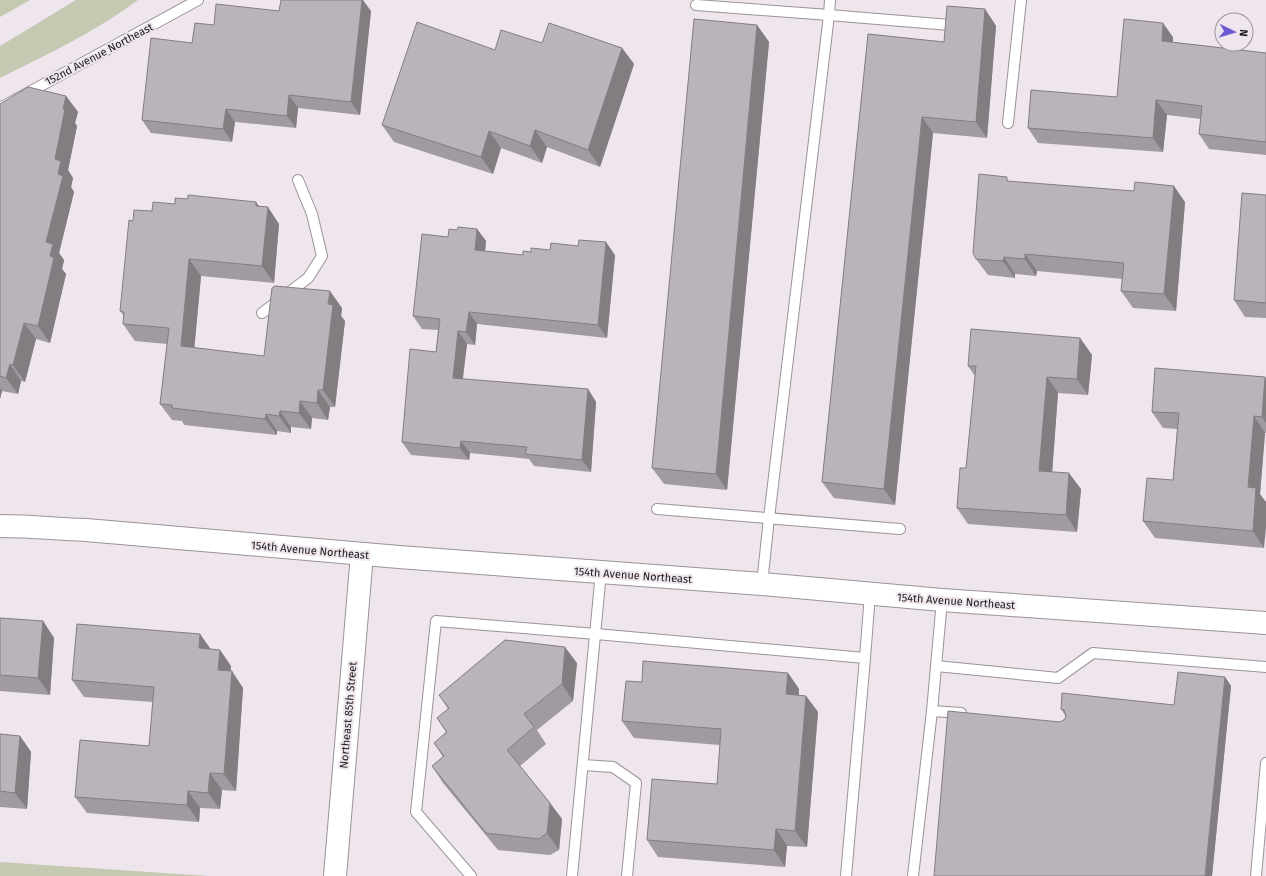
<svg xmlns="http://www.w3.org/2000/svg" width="1266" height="876" font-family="'Fira Sans',sans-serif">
  <rect width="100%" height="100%" fill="#eee5ed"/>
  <g fill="#c5c9b1">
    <path d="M0 0H30L0 17Z"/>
    <path d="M76 0H138C97 31 46 55 0 78V46Z"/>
    <path d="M0 862 209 876H0Z"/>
  </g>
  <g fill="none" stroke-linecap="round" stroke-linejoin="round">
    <defs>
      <g id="service">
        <path d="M696 5 829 15 830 0"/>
        <path d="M0 108 198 0"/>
        <path d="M1008 123 1021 0"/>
        <path d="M262 313 308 278 322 256 312 214 298 180"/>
        <path d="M657 509 900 529"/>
        <path d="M762 584 769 518 829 15 950 25"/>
        <path d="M865 658 870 594"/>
        <path d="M936 666 1058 678 1093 653 1266 667"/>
        <path d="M932 711 961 713"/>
        <path d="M583 765 613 767 636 783 627 876"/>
        <path d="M471 876 416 812 436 621 596 634 865 658 846 876"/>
        <path d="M572 876 601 572"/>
        <path d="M913 876 932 711 942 600"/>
        <path d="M1256 876 1266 763"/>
      </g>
      <path id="tertiary" d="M335 876 362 554"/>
      <path id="secondary" d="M0 526C29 526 57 529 86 530L399 557 762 584 942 600 1266 623"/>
    </defs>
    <use href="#service" stroke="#9b939a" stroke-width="12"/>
    <use href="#tertiary" stroke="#9b939a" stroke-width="24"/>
    <use href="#secondary" stroke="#9b939a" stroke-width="24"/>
    <use href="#service" stroke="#fff" stroke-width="10"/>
    <use href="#tertiary" stroke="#fff" stroke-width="22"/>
    <use href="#secondary" stroke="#fff" stroke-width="22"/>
  </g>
  <g fill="#a19aa0">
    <path d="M985 9 996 26 987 138 933 133 895 505 834 498 822 482 868 34 944 42Z"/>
    <path d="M279 11H371L360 115 298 108 296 128 235 122 232 142 151 133 142 120 192 43 214 25Z"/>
    <path d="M757 25 769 42 727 490 664 484 652 468Z"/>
    <path d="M1173 37V42L1266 53V155L1209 149 1199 134 1201 119 1167 115 1163 152 1038 143 1028 128 1117 97Z"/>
    <path d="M542 43 622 48 634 64 600 167 547 147 542 163 501 148 493 174 394 142 382 125 495 50Z"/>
    <path d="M66 96 78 112 75 123 77 126 68 170 73 178 71 187 74 192 59 253 64 260 62 269 66 274 50 343 36 339 25 382 21 381 18 394 2 391 0 399V104Z"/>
    <path d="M1010 181 1185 202 1176 311 1133 308 1121 291 1123 279 1037 271 1036 276 1015 274V278L988 275 976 259Z"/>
    <path d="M1266 195V318L1245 317 1234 300Z"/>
    <path d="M175 204 260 206 279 224 274 283 201 276 194 348 264 356 342 308 341 316 345 321 335 407H330L328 420 312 418 311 429 291 427V433L277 431V435L184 425 182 421 172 420 160 404 167 344 135 341 123 324 124 316 120 311 133 221 152 211Z"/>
    <path d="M477 229 486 241 485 251 523 255 531 252 550 250 615 255 607 338 477 324 475 345 467 344 463 379 588 389 596 402 591 472 534 466 529 459 470 453 469 460 411 455 402 442 436 352 438 330 422 329 413 316 448 237 457 230Z"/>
    <path d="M1080 338 1092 355 1088 395 1058 393 1052 472 1081 489 1077 532 968 524 957 508 966 468 975 376 968 366Z"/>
    <path d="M1265 377 1266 379V433H1265L1260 494 1264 548 1155 538 1143 521 1173 480 1177 429 1163 428 1152 412Z"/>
    <path d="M0 618 43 621 54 638 50 695 0 691Z"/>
    <path d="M200 634 210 649 220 650 231 666V671L243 688 236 791 222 790 220 809 200 808 199 822 87 813 75 797 149 746 153 702 84 697 72 680Z"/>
    <path d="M577 663 573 701 537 730 546 744 520 766 550 803 562 819 559 850 550 855 498 850 443 783 432 766 443 757 434 743 446 732 437 718 448 709 439 695Z"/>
    <path d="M788 673 799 689V695L806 696 818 712 807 847 787 846 785 867 658 857 647 840 717 784 720 745 634 738 622 721 642 682Z"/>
    <path d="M1225 677 1231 686 1212 876 1060 722 1065 719 1066 717 1061 709 1174 705Z"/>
    <path d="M0 734 20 736 31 752 27 809 0 807Z"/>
  </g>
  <g fill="#837d82">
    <path d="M362 0H363L371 11 360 115 351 102Z"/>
    <path d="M985 9 996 26 987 138 976 122Z"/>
    <path d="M1163 23 1173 37 1172 56 1162 41Z"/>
    <path d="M757 25 769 42 727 490 716 474Z"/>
    <path d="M622 48 634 64 600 167 588 150Z"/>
    <path d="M289 95 298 108 296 128 287 116Z"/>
    <path d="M66 96 78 112 75 123 77 126 68 170 73 178 71 187 74 192 59 253 64 260 62 269 66 274 50 343 38 326 50 256 46 242 58 174 55 159 63 109Z"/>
    <path d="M1156 100 1167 115 1163 152 1153 138Z"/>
    <path d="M226 109 235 122 232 142 223 129Z"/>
    <path d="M922 117 933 133 895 505 884 489Z"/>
    <path d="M535 130 547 147 542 163 530 146Z"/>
    <path d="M489 131 501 148 493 174 481 157Z"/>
    <path d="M1174 186 1185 202 1176 311 1164 294Z"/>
    <path d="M256 202 267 217 268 207 279 224 274 283 262 266 256 206Z"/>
    <path d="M477 229 486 241 484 262 475 250Z"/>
    <path d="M606 242 615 255 607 338 598 325Z"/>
    <path d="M1025 254 1037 271 1036 276 1025 259Z"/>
    <path d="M1004 257 1015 274V278L1003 261Z"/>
    <path d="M189 259 201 276 193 363 181 346Z"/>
    <path d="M330 291 342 308 341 316 345 321 335 407 323 390 328 304Z"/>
    <path d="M469 312 477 324 475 345 466 332Z"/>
    <path d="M24 323 36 339 25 382 13 365Z"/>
    <path d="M458 331 467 344 461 391 453 378Z"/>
    <path d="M1080 338 1092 355 1088 395 1077 379Z"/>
    <path d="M10 364 21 381 18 394 6 378Z"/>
    <path d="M1047 377 1058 393 1051 488 1039 471Z"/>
    <path d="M1265 377 1266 379V423L1262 417Z"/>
    <path d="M0 388 2 391 0 399Z"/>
    <path d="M588 389 596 402 591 472 582 460Z"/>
    <path d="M318 390 330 407 328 420 317 403Z"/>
    <path d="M300 401 312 418 311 429 299 413Z"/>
    <path d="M280 411 291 427V433L279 416Z"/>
    <path d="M266 414 277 431V435L265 419Z"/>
    <path d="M1254 416 1265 433 1260 494 1266 502V527L1264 548 1253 531 1248 487Z"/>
    <path d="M461 441 470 453 469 460 460 448Z"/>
    <path d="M1069 473 1081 489 1077 532 1066 515Z"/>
    <path d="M43 621 54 638 50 695 38 678Z"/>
    <path d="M200 634 212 651 199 648Z"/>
    <path d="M565 647 577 663 573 701 562 684Z"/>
    <path d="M220 650 231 666 230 687 218 670Z"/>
    <path d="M232 671 243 688 236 791 224 774Z"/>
    <path d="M788 673 799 689 797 711 786 694Z"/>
    <path d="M1225 677 1231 686 1212 876H1205Z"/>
    <path d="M806 696 818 712 807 847 795 831Z"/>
    <path d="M20 736 31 752 27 809 15 793Z"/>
    <path d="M210 773 222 790 220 809 208 793Z"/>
    <path d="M188 791 200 808 199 822 187 805Z"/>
    <path d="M550 803 562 819 559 850 547 833Z"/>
    <path d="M776 829 787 846 785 867 774 850Z"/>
  </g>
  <g fill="#bbb3ba" stroke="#837d82">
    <path d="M281 0H362L351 102 289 95 287 116 226 109 223 129 142 120 151 38 192 43 195 23 214 25 216 4 279 11Z"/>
    <path d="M947 6 985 9 976 122 922 117 884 489 822 482 868 34 944 42Z"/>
    <path d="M694 19 757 25 716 474 652 468Z"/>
    <path d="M1124 19 1163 23 1162 41 1266 53V142L1199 134 1202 106 1156 100 1153 138 1028 128 1031 90 1117 97Z"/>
    <path d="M417 22 495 50 501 30 542 43 549 23 622 48 588 150 535 130 530 146 489 131 481 157 382 125Z"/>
    <path d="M28 87 66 96 63 109H65L55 159 61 161 58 174 63 176 46 242 53 244 50 256 54 258 38 326 24 323 13 365 10 364 6 378 0 376V104Z"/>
    <path d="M979 174 1007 177V181L1134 191 1135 182 1174 186 1164 294 1121 291 1124 263 1025 254V259L1004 257 1003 261 976 259 973 253Z"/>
    <path d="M1242 193 1266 195V303L1234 300Z"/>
    <path d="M188 195 256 202V206L268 207 262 266 189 259 181 346 264 356 272 288 275 286 330 291 328 304 333 305 323 390H318L317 403 300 401 299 413 280 411 279 416 266 414 265 419 172 408V405L160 404 169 328 123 324 124 312 120 311 129 220 133 221 134 210 152 211 153 202 175 204V198L188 199Z"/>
    <path d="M458 227 477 229 475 250 523 255V251L531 252V248L550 250 551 243 578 246 579 240 606 242 598 325 469 312 466 332 458 331 453 378 588 389 582 460 525 454 527 447 461 441 460 448 402 442 410 349 436 352 440 319 413 316 422 234 448 237 449 229 457 230Z"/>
    <path d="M971 329 1080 338 1077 379 1047 377 1039 471 1069 473 1066 515 957 508 960 468H966L976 366H968Z"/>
    <path d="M1155 368 1265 377 1262 417 1254 416 1248 487 1256 488 1253 531 1143 521 1147 478 1173 480 1179 413 1152 412Z"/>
    <path d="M0 618 43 621 38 678 0 675Z"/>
    <path d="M77 624 200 634 199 648 220 650 218 670 232 671 224 774 210 773 208 793 188 791 187 805 75 797 80 740 149 746 154 687 72 680Z"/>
    <path d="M505 640 565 647 562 684 524 714 534 727 507 750 550 803 547 833 539 839 486 833 432 766 444 756 434 743 447 732 437 718 449 708 439 695Z"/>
    <path d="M643 661 788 673 786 694 806 696 795 831 776 829 774 850 647 840 652 779 717 784 721 729 622 721 626 681 642 682Z"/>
    <path d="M1178 672 1225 677 1205 876H934L948 711 1060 722 1065 719 1066 716 1064 710 1061 709 1062 693 1174 705Z"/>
    <path d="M0 734 20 736 15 793 0 791Z"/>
  </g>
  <g text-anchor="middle" stroke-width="4" stroke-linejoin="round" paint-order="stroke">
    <g font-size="11" fill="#1d1a1c" stroke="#eee5ed">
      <text transform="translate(99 54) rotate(-28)" y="4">152nd Avenue Northeast</text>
      <text transform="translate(310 550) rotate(5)" y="4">154th Avenue Northeast</text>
      <text transform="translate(633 575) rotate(4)" y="4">154th Avenue Northeast</text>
      <text transform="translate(956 601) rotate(4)" y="4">154th Avenue Northeast</text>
      <text transform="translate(348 715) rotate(-85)" y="4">Northeast 85th Street</text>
    </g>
  </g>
  <g transform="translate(1234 32) rotate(95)"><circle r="19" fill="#eee5ed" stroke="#9a9499"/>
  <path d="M0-3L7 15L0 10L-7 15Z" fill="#6e5ad3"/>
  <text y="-6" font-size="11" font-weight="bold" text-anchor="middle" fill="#1d1a1c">N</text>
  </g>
</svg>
